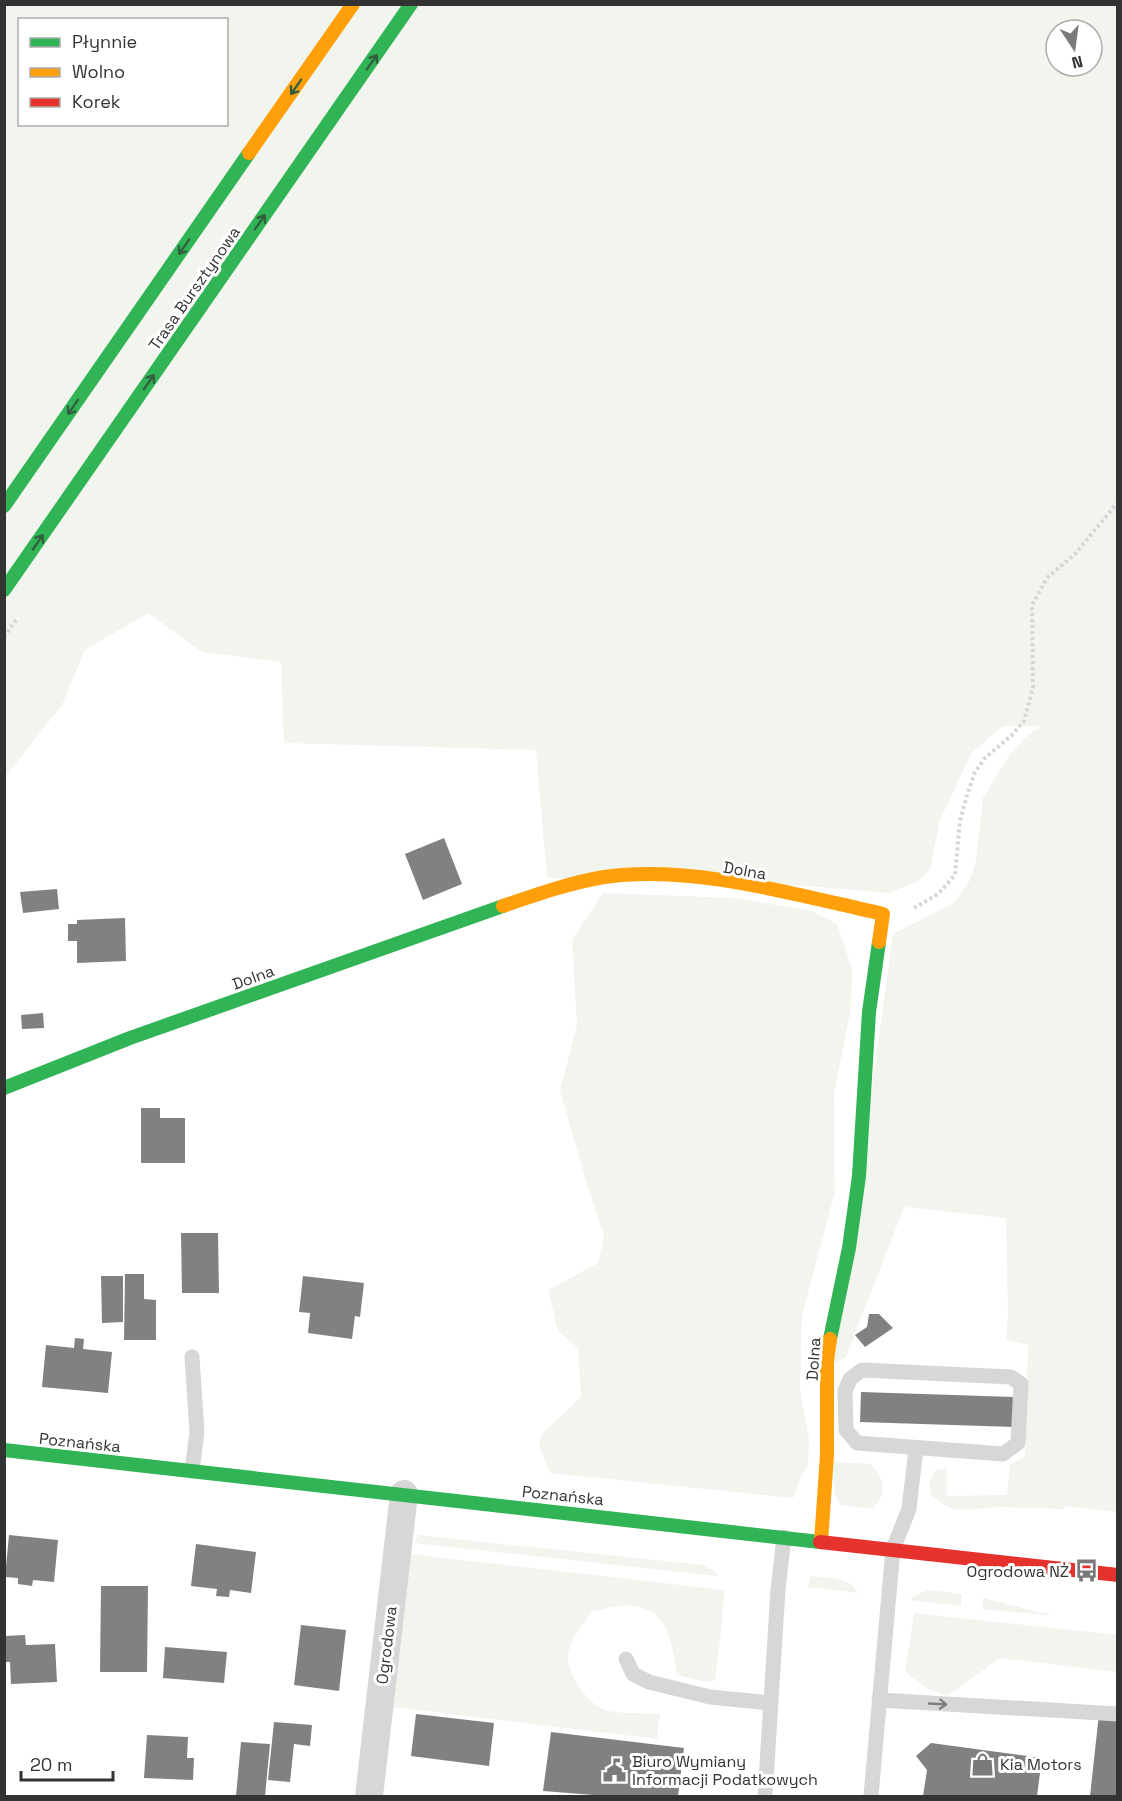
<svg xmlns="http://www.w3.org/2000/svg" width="1122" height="1801" font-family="'Space Grotesk',sans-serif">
  <rect width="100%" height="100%" fill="#fff"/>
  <g fill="#f1f5ed" fill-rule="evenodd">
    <path d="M5 5H1117V1512L1065 1506 1064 1509 998 1507 966 1510 949 1508 932 1496 929 1483 936 1470 947 1468V1496L1007 1495 1010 1465 1025 1456 1028 1345 1006 1340 1008 1316 1006 1218 904 1207 846 1357 834 1363 893 934 954 903 970 880 976 861 983 798 1010 754 1025 738 1040 726H1003L972 752 940 820 930 869 918 881 888 893 810 886 547 878 536 750 284 743 281 662 202 652 148 613 85 650 62 705 5 777ZM20 20H226V124H20ZM1056 30H1092V66H1056Z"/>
    <path d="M603 893 734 898 812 911 837 924 852 968 851 1008 834 1094 835 1192 802 1315 800 1388 809 1440 808 1466 802 1474 793 1498 550 1473 539 1445 541 1435 581 1397 578 1348 558 1331 548 1290 598 1263 604 1236 587 1184 560 1091 577 1025 572 940Z"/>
    <path d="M834 1462 870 1464C885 1478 888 1494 872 1509L841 1505 834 1494Z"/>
    <path d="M418 1535 703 1565 717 1573V1576L414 1543Z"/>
    <path d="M410 1554 724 1590 722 1623 715 1680 707 1682 677 1675C672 1647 670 1610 634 1606 621 1604 605 1609 592 1611 583 1624 570 1638 568 1655 566 1673 588 1704 605 1710 618 1714 645 1713 660 1714L657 1739 392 1707Z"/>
    <path d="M810 1576C826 1578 850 1576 858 1593L808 1587Z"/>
    <path d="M928 1590 962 1594 961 1606 910 1600 914 1596Z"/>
    <path d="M983 1598 1054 1616 982 1609Z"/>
    <path d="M914 1613 1117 1635V1672L1000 1658 947 1696 927 1688 905 1672Z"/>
  </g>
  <g fill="#818181">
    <path d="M444 838 462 884 423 900 405 854Z"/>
    <path d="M57 889 59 909 23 913 20 892Z"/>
    <path d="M125 918 126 961 77 963V941H68V924H77V920Z"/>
    <path d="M43 1013 44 1028 22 1029 21 1015Z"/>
    <path d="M141 1108H160V1118H185V1163H141Z"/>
    <path d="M181 1233H218L219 1293H182Z"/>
    <path d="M125 1274H144V1299L156 1300V1340H124Z"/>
    <path d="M101 1276H123V1322L102 1323Z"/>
    <path d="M303 1276 364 1283 360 1317 355 1316 352 1339 308 1333 310 1313 299 1312Z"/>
    <path d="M869 1314H879L893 1328 865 1347 855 1335 867 1327Z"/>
    <path d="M75 1338 84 1339 83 1349 112 1352 108 1393 42 1387 46 1345 74 1348Z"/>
    <path d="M861 1392 1014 1397V1427L860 1422Z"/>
    <path d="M9 1535 58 1540 54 1582 33 1580 32 1586 18 1584V1578L5 1577Z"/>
    <path d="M196 1544 256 1552 251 1593 230 1590 229 1597 216 1596 217 1589 191 1586Z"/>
    <path d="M101 1586H148L147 1672H100Z"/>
    <path d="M301 1625 346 1630 339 1691 294 1685Z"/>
    <path d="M25 1635 26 1645 55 1644 57 1682 11 1684 10 1662H4V1636Z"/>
    <path d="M165 1647 227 1652 224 1683 163 1678Z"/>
    <path d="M416 1714 494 1723 489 1766 411 1756Z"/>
    <path d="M1099 1714 1118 1716V1796H1090Z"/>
    <path d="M274 1722 312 1725 310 1746 294 1744 290 1782 268 1780Z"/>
    <path d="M551 1732 684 1748 678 1796H606L543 1791Z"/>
    <path d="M147 1735 188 1737 187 1758H194L193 1780 144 1778Z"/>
    <path d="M241 1742 270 1744 265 1796H236Z"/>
    <path d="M931 1743 1042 1758 1037 1796H923L927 1770 916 1756Z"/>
  </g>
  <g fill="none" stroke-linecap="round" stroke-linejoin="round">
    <g stroke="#d6d6d6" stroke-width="4" stroke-dasharray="3 3" stroke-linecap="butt">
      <path d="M4 637 16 620"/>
      <path d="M914 908 938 894 955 875 960 821 967 795 975 772 985 758 1012 735 1024 721 1033 688 1032 605 1047 578 1075 554 1118 502"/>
    </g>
    <g stroke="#d7d7d7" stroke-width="15">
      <path d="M192 1357 197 1432 192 1471"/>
      <path d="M862 1370 1011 1377 1021 1384 1018 1443 1003 1454 857 1443 846 1430 845 1391 850 1379Z"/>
      <path d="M626 1659 633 1674 649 1682 710 1697 770 1703"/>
      <path d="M879 1700 1118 1714"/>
      <path d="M765 1796 778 1590 784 1537"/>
      <path d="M871 1796 893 1549 909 1509 916 1448"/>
    </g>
    <path stroke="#d7d7d7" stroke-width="28" d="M369 1796 404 1494"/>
    <g stroke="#30b455" stroke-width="14">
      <path d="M4 506 249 153"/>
      <path d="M4 590 411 4"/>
      <path d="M4 1088 130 1038 503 906"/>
      <path d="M830 1339 849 1248 859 1176 869 1012 879 942"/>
      <path d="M4 1450 820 1542"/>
    </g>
    <g stroke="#ff9f0a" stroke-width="14">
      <path d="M249 153 353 4"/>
      <path d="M503 906C535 895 569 883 604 877 691 864 797 895 883 914L879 942"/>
      <path d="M821 1542 827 1455V1361L830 1339"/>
    </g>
    <path stroke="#e5322d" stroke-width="14" d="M820 1542 1118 1575"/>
  </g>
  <defs><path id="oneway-shaft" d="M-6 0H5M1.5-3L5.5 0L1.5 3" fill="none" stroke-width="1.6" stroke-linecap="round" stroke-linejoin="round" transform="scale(1.5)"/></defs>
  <g stroke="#32603f">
    <use href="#oneway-shaft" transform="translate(372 62) rotate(-55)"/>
    <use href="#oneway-shaft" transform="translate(296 87) rotate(125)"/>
    <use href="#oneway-shaft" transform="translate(260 222) rotate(-55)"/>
    <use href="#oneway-shaft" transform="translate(184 247) rotate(125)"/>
    <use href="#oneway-shaft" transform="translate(149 382) rotate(-55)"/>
    <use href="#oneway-shaft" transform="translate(73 407) rotate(125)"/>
    <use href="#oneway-shaft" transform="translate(38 542) rotate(-55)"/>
  </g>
  <use stroke="#7d7d7d" href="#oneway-shaft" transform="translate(938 1704) rotate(3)"/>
  <defs>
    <symbol id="bus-bare" viewBox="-9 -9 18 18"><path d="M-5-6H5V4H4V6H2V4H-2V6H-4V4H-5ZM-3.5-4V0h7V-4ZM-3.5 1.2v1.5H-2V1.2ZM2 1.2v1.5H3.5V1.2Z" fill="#7a7a7a" stroke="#fff" stroke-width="2.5" paint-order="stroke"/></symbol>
    <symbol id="shop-bare" viewBox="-9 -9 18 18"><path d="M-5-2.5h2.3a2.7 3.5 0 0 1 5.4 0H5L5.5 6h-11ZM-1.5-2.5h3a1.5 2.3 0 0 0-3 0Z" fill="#7a7a7a" stroke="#fff" stroke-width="2.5" paint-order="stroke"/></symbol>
    <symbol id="civic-bare" viewBox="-9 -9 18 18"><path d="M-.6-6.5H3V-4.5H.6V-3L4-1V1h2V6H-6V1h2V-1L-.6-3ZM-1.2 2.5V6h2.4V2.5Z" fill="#7a7a7a" stroke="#fff" stroke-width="2.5" paint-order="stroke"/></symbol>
  </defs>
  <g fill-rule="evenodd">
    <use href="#bus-bare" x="1070" y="1554" width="33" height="33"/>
    <use href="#shop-bare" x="966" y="1748" width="33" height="33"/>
    <use href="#civic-bare" x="598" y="1754" width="33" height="33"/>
  </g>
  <g text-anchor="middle" stroke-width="6" stroke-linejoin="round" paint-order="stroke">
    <g font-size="16" fill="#333" stroke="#fff">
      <text transform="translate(194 288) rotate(-55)" y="6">Trasa Bursztynowa</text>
      <text transform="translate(745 870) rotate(10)" y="6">Dolna</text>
      <text transform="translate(253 977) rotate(-20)" y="6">Dolna</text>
      <text transform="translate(813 1359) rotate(-86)" y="6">Dolna</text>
      <text transform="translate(80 1442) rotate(6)" y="6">Poznańska</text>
      <text transform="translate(563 1495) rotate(6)" y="6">Poznańska</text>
      <text transform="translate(386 1645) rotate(-83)" y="6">Ogrodowa</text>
    </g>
    <g font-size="16" fill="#333" stroke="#fff" text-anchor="start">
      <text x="1069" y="1577" text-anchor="end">Ogrodowa NŻ</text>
      <text x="632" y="1767">Biuro Wymiany<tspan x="632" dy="18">Informacji Podatkowych</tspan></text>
      <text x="1000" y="1770">Kia Motors</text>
    </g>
  </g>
  <rect width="1122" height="1801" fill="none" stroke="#333333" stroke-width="12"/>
  <rect x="18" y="18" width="210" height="108" fill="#ffffff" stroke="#adadad" stroke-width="1.5"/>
  <rect x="30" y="38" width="30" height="9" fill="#30b455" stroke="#adadad" stroke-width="1.5"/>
  <text x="72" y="48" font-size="18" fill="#333333">Płynnie</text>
  <rect x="30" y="68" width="30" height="9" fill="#ff9f0a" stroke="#adadad" stroke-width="1.5"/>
  <text x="72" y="78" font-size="18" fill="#333333">Wolno</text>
  <rect x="30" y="98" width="30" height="9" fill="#e5322d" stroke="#adadad" stroke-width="1.5"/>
  <text x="72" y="108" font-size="18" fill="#333333">Korek</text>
  <g transform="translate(1074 48) rotate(167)"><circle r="28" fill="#ffffff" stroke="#adadad" stroke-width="1.5"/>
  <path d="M0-4.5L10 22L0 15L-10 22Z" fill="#7a7a7a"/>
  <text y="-9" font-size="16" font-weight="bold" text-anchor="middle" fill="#333333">N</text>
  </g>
  <path d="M21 1771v9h92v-9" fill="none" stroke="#333333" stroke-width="3"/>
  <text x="30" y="1771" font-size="18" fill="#333333" stroke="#ffffff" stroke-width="4.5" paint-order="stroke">20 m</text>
</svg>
